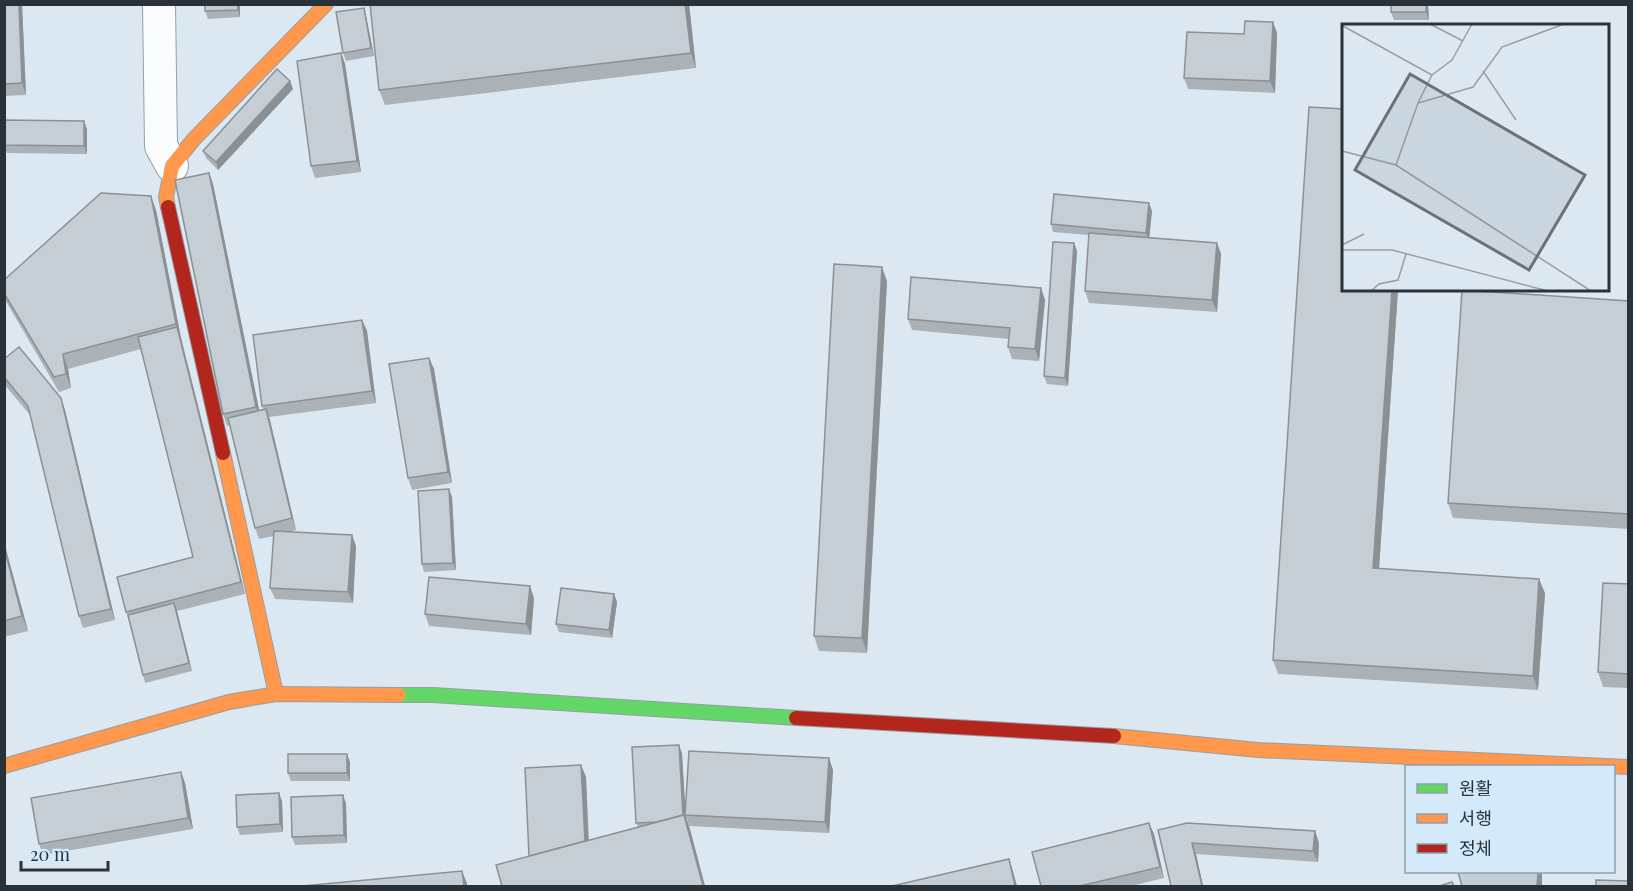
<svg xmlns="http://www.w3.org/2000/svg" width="1633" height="891" font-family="'Playfair Display','Noto Sans KR',serif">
  <rect width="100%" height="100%" fill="#dce8f1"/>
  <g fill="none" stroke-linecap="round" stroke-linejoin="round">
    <defs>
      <path id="street" d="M159 4 161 146 172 166"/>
      <path id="fast" d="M399 695H433L796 718"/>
      <g id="slow">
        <path d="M168 207 166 197 172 166 194 139 326 4"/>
        <path d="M223 453 276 694"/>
        <path d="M1114 736 1258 750 1628 767"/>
        <path d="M4 766 229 702 276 694 399 695"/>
      </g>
      <g id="jam">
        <path d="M168 207 223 453"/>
        <path d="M796 718 1114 736"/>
      </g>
    </defs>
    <use href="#street" stroke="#969fa6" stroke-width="34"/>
    <use href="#fast" stroke="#969fa6" stroke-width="16"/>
    <use href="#slow" stroke="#969fa6" stroke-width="16"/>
    <use href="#jam" stroke="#969fa6" stroke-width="16"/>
    <use href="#street" stroke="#fafcfd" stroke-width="32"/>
    <use href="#fast" stroke="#63d668" stroke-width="14"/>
    <use href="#slow" stroke="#ff974d" stroke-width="14"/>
    <use href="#jam" stroke="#b3261e" stroke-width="14"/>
  </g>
  <g fill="#aab1b7">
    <path d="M4 4H22L26 95 4 96Z"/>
    <path d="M240 4V17L208 19 205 11Z"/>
    <path d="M689 4 696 68 385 105 379 90Z"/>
    <path d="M1428 4 1429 20H1394L1391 12Z"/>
    <path d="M366 16 374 56 346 61 343 53Z"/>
    <path d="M1273 22 1277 33 1275 93 1188 89 1184 78 1244 34Z"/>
    <path d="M341 53 345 64 361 172 315 178 311 166Z"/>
    <path d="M290 81 293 89 218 170 206 158 203 151Z"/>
    <path d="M87 129V154L7 153 4 145Z"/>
    <path d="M209 173 213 184 259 411 264 410 262 406 362 320 367 331 376 403 269 417 296 530 290 532 356 546 353 603 275 599 270 588 274 536 259 539 255 528 230 425 227 426 223 414Z"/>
    <path d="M156 210 181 338 245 594 177 611 192 671 145 683 143 675 117 577 193 557 141 349 68 369 71 388 59 392 4 298V280Z"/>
    <path d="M1152 211 1149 238 1217 243 1221 254 1217 312 1089 303 1085 291 1089 235 1053 232 1051 224Z"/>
    <path d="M1074 243 1077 251 1068 386 1047 384 1044 376Z"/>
    <path d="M887 281 867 653 819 651 814 636Z"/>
    <path d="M1041 288 1045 300 1039 361 1012 359 1008 347 1009 339 912 330 908 319Z"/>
    <path d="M1344 290H1398L1379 569 1545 593 1538 690 1278 674 1273 660Z"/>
    <path d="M1629 301V529L1453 518 1448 503Z"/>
    <path d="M429 358 434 369 452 483 412 490 408 478Z"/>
    <path d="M4 359 61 398 65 410 115 620 83 628 79 616 30 415 4 384Z"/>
    <path d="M449 489 452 497 456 570 424 572 422 564Z"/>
    <path d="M4 542 28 631 4 637Z"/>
    <path d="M1629 584V688L1603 687 1598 672Z"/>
    <path d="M614 594 617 602 612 638 559 632 556 624Z"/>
    <path d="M534 598 531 635 429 626 425 614Z"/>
    <path d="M682 753 685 811 829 758 833 770 829 833 689 826 686 816 705 886H502L529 856 581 765 586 777 589 840 638 827 636 823Z"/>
    <path d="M350 762V781H291L288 773Z"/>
    <path d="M181 772 185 783 193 829 43 855 39 844Z"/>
    <path d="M282 801 283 832 240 835 237 827Z"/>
    <path d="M346 803 347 843 295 845 292 837Z"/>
    <path d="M1149 823 1154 834 1164 878 1131 886H1041Z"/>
    <path d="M1158 830 1315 831 1319 843 1318 862 1196 854 1203 886H1171Z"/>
  </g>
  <g fill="#8b9095">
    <path d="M19 4H22L26 95 22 83Z"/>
    <path d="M237 4H240V17L238 10Z"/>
    <path d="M685 4H689L696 68 691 53Z"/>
    <path d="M1426 4H1428L1429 20 1426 12Z"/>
    <path d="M364 8 366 16 374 56 371 48Z"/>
    <path d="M1273 22 1277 33 1275 93 1270 81Z"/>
    <path d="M341 53 345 64 361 172 357 161Z"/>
    <path d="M290 81 293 89 218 170 216 162Z"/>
    <path d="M84 121 87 129V154L84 146Z"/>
    <path d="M209 173 213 184 261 419 256 407Z"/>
    <path d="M151 196 156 210 181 338 176 324Z"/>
    <path d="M1149 203 1152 211 1149 241 1146 233Z"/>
    <path d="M1074 243 1077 251 1068 386 1065 378Z"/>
    <path d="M1217 243 1221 254 1217 312 1212 300Z"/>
    <path d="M882 267 887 281 867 653 862 638Z"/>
    <path d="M1041 288 1045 300 1039 361 1035 349Z"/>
    <path d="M1392 290H1398L1378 583 1373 568Z"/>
    <path d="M362 320 367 331 376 403 372 391Z"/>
    <path d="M177 327 181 338 245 594 241 582Z"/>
    <path d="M63 354 68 369 71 388 66 374Z"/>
    <path d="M429 358 434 369 452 483 448 472Z"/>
    <path d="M61 398 65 410 115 620 111 609Z"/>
    <path d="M266 409 270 420 296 530 292 518Z"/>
    <path d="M449 489 452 497 456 570 453 563Z"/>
    <path d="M352 535 356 546 353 603 348 592Z"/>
    <path d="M4 542 28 631 22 616 4 547Z"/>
    <path d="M1539 579 1545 593 1538 690 1533 676Z"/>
    <path d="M530 586 534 598 531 635 526 624Z"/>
    <path d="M614 594 617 602 612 638 609 630Z"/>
    <path d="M174 603 177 611 192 671 189 663Z"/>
    <path d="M679 745 682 753 686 819 690 829 705 886H703L684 820Z"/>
    <path d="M347 754 350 762V781L347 773Z"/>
    <path d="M829 758 833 770 829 833 825 822Z"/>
    <path d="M581 765 586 777 589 856 585 845Z"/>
    <path d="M181 772 185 783 193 829 188 818Z"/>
    <path d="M279 793 282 801 283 832 280 824Z"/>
    <path d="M343 795 346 803 347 843 344 835Z"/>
    <path d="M1149 823 1154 834 1164 878 1160 867Z"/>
    <path d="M1315 831 1319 843 1318 862 1313 851Z"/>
    <path d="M1192 843 1196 854 1203 886H1202Z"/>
    <path d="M1009 859 1013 871 1017 886H1015Z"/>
    <path d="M462 871 467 883V886H464Z"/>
    <path d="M1538 872H1542V886H1537Z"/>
  </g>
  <g fill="#c6ced5" stroke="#8b9095" stroke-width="1.5">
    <path d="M4 4H19L22 83 4 84Z"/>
    <path d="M205 4H237L238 10 205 11Z"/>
    <path d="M370 4H685L691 53 379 90Z"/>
    <rect x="1391" y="4" width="35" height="8"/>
    <path d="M364 8 371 48 343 53 336 12Z"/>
    <path d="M1245 21 1273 22 1270 81 1184 78 1187 32 1244 34Z"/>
    <path d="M341 53 357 161 311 166 297 61Z"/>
    <path d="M277 69 290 81 216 162 203 151Z"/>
    <path d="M1309 107 1344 109V290H1392L1373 568 1539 579 1533 676 1273 660Z"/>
    <path d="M5 120 84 121V146L4 145Z"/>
    <path d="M209 173 256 407 223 414 175 180Z"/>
    <path d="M101 193 151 196 176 324 63 354 66 374 54 377 4 293V280Z"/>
    <path d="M1054 194 1149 203 1146 233 1051 224Z"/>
    <path d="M1089 233 1217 243 1212 300 1085 291Z"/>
    <path d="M1053 242 1074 243 1065 378 1044 376Z"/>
    <path d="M834 264 882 267 862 638 814 636Z"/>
    <path d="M911 277 1041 288 1035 349 1008 347 1010 328 908 319Z"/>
    <path d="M1462 290 1629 301V514L1448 503Z"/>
    <path d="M362 320 372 391 262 406 253 335Z"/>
    <path d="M177 327 241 582 126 612 117 577 193 557 138 337Z"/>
    <path d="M19 347 61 398 111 609 79 616 28 406 4 377V359Z"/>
    <path d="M429 358 448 472 408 478 389 364Z"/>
    <path d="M266 409 292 518 255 528 228 418Z"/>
    <path d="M449 489 453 563 422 564 418 491Z"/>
    <path d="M274 531 352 535 348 592 270 588Z"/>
    <path d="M4 547 22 616 4 621Z"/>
    <path d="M429 577 530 586 526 624 425 614Z"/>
    <path d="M1603 583 1629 584V674L1598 672Z"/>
    <path d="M561 588 614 594 609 630 556 624Z"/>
    <path d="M174 603 189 663 143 675 128 615Z"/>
    <path d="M679 745 683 815 657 822 636 823 632 747Z"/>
    <path d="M689 751 829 758 825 822 685 815Z"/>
    <rect x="288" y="754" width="59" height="19"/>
    <path d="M581 765 585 841 529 856 525 768Z"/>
    <path d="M181 772 188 818 39 844 31 798Z"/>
    <path d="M279 793 280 824 237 827 236 795Z"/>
    <path d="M343 795 344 835 292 837 291 797Z"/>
    <path d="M684 815 703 886H502L496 865Z"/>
    <path d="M1149 823 1160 867 1080 886H1041L1032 852Z"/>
    <path d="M1187 823 1315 831 1313 851 1192 843 1202 886H1171L1158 830Z"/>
    <path d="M1009 859 1015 886H892Z"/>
    <path d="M462 871 464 886H302Z"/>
    <path d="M1458 872H1538L1537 886H1462Z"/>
    <path d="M1596 880 1629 881V886H1596Z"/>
    <path d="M1452 882 1454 886H1439Z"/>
  </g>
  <g transform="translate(1342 24)">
    <rect width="267" height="267" fill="#dce8f1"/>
    <path fill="none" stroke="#959fa7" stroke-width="1.5" d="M88 0 121 17M1 2 90 51M141 47 174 96M76 79 90 51 110 36 130 0M0 127 54 141 249 267M54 141 76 79 131 63 160 23 222 0M0 221 22 210M0 226H50L206 267M29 267 37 260 56 256 64 230"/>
    <path fill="#687279" fill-opacity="0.15" stroke="#687279" stroke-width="3" d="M68 50 243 151 187 246 13 146Z"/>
    <rect width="267" height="267" fill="none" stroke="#2a3239" stroke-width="3"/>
  </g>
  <rect width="1633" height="891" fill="none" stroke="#2a3239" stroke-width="12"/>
  <rect x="1405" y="765" width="210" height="108" fill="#d4e9f9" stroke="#90a0ac" stroke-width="1.5"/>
  <rect x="1417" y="784" width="30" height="9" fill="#63d668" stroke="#90a0ac" stroke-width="1.5"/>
  <text x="1459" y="795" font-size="18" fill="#2a3239">원활</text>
  <rect x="1417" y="814" width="30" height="9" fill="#ff974d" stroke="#90a0ac" stroke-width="1.5"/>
  <text x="1459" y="825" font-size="18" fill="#2a3239">서행</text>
  <rect x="1417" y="844" width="30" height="9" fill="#b3261e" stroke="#90a0ac" stroke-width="1.5"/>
  <text x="1459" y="855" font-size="18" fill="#2a3239">정체</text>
  <path d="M21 861v9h87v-9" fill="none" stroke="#2a3239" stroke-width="3"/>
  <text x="30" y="861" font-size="18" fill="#2a3239" stroke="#d4e9f9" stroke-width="4.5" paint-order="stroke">20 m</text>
</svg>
